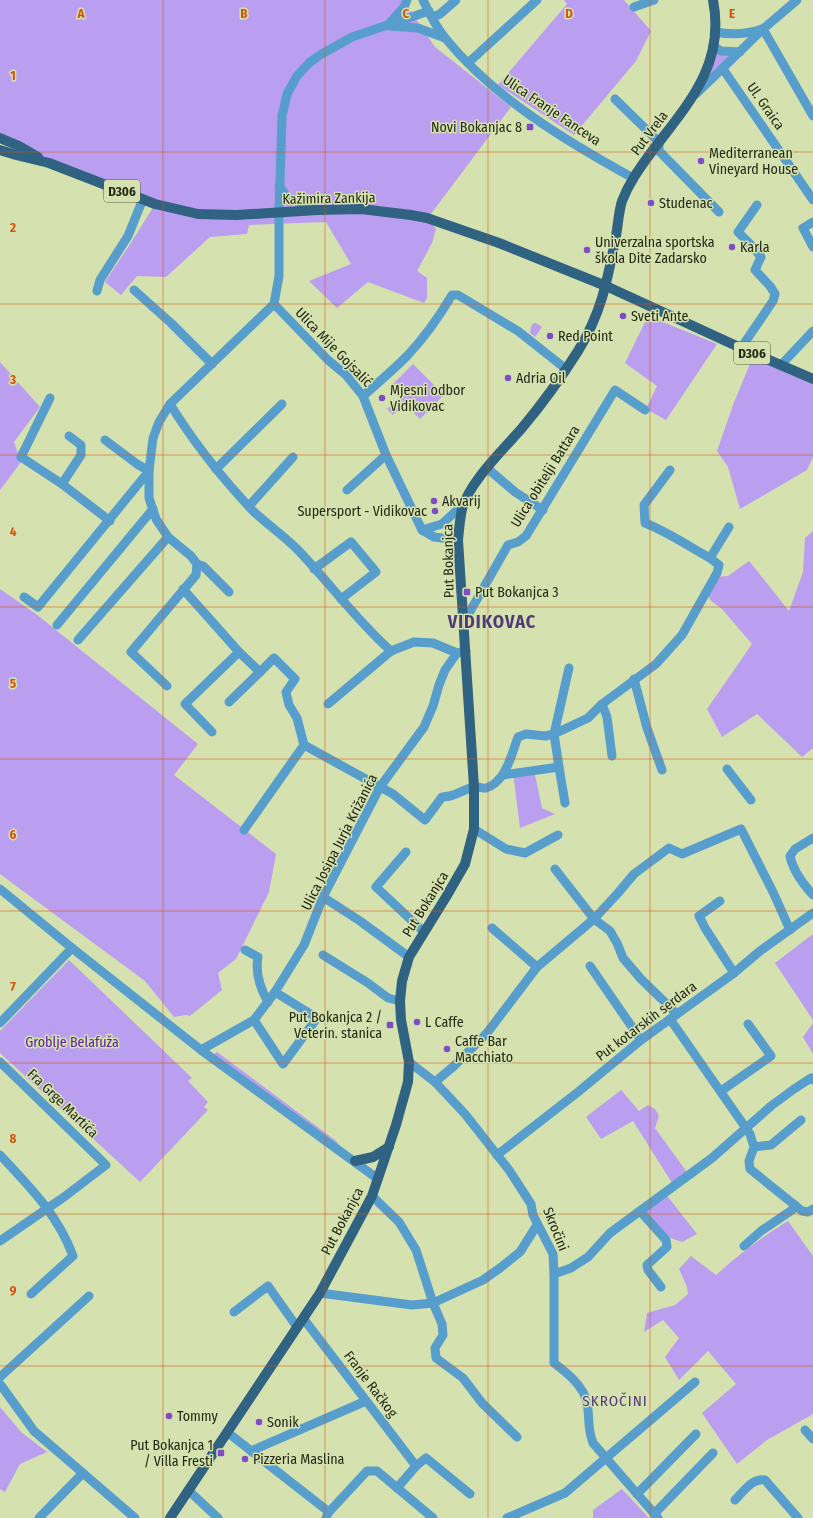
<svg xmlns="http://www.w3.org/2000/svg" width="813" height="1518" font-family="'Fira Sans Condensed',sans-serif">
  <rect width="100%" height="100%" fill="#d5e2b0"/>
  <g fill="#ba9ef0">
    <path d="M0 0H403L435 47 511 107 428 218 436 229 432 243 417 271 427 278V298L424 303 368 282 337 308 309 281 351 264 326 222 249 225 247 234 210 237 166 277 137 276 121 295 105 282 136 235 155 204 89 178 0 138Z"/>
    <path d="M564 0H624L651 31 636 61 574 135 498 85 567 4Z"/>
    <path d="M716 52 731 57 708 76Z"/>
    <path d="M648 316 717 344 666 420 646 409 657 386 625 363Z"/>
    <path d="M534 323H536L542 327 535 337 530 333 531 326Z"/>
    <path d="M754 354 813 379V457L807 470 740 509 728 467 717 451 733 405Z"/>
    <path d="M0 362 40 407 14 442 21 462 0 490Z"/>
    <path d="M413 364 444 395 420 419 389 388Z"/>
    <path d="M396 400 403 407 393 415 387 409Z"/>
    <path d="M813 531V748L802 757 757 714 722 737 707 709 752 644 722 609 710 600 708 594 717 577 728 576 749 561 789 611 803 572 805 538Z"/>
    <path d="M0 589 36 614 198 744 174 775 276 854 269 892 236 959 218 973 222 990 190 1016 185 1015 174 1017 145 981 0 874Z"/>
    <path d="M534 770 542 808 555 814 520 828 513 773Z"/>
    <path d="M813 934V1020L775 963Z"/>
    <path d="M69 960 192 1078 188 1081 208 1102 204 1107 208 1110 140 1182 0 1053V1031Z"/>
    <path d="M813 1023V1054L803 1037Z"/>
    <path d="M217 1052 335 1140 338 1143 339 1145 215 1056V1053Z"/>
    <path d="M621 1090 639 1111 648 1105 655 1109 659 1116 655 1128 689 1175 674 1186 633 1121 601 1139 586 1117Z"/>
    <path d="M665 1193 697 1234 682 1242 665 1236 643 1208Z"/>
    <path d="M788 1221 813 1256V1414L767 1440 737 1464 702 1413 736 1384 708 1351 679 1380 665 1357 679 1338 663 1320 644 1332 647 1313 675 1305 688 1294 687 1287 679 1269 691 1256 716 1275C739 1254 762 1237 788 1221Z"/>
    <path d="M0 1407 21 1432 47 1452 20 1464 5 1492 0 1489Z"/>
    <path d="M622 1489 649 1518H593V1510Z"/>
  </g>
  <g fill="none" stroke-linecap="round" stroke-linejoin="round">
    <g stroke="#579ecc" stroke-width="9">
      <path d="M423 0C429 13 437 28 446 39 494 98 566 141 633 178"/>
      <path d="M634 7 654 0"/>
      <path d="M429 11 352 37 320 55 309 63 297 76 287 94 282 116 279 213V276L274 304 170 404C194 443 221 477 253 511 267 524 283 535 297 549 329 582 356 620 391 651L414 642 433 643 457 653 466 651"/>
      <path d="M433 17 440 14 456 0"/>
      <path d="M388 25 404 7 407 0"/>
      <path d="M390 26 418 28 445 38"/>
      <path d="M763 29 813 116"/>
      <path d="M715 32C732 35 746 35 762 29"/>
      <path d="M713 46 721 51 740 52"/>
      <path d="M468 63 537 0"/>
      <path d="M723 69 813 200"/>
      <path d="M696 94 763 29 797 0"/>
      <path d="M615 99 659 142V151L719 212"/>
      <path d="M279 186 287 197 293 200 305 204 317 210"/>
      <path d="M813 222 803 228 813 247"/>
      <path d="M134 290 171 323 212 364"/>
      <path d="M97 291 100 280 128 236 143 199"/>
      <path d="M274 304 328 360 346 375 363 396 386 455 422 530 434 537 458 540"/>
      <path d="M741 348 773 301 775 294 770 286 755 270 761 257 753 247 738 232 757 205"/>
      <path d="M781 365 813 331"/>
      <path d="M363 396C378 383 393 370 407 356 424 338 439 317 452 295H458L518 331 566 369"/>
      <path d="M50 398 21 457 62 484"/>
      <path d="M69 436 81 445V455L62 484 110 521"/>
      <path d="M487 468 515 492 543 510"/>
      <path d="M216 469 282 404"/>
      <path d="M670 470 644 505 645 523C668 532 688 546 710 558"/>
      <path d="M347 490 386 455"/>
      <path d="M249 506 293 457"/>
      <path d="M422 530 442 524 456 511 462 508"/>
      <path d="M197 564 203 566 229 592"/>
      <path d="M314 569 351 542 376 572 341 599"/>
      <path d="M183 589 239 652 185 704 212 732"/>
      <path d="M24 597 38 607 149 471 137 464 105 440"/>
      <path d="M464 622 508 545 518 542 526 536 615 390 645 410"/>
      <path d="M57 625 153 509"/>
      <path d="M78 640 168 537"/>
      <path d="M239 652 260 672 274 658 295 679 286 692 289 705 297 718 304 745"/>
      <path d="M634 679 647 728 662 770"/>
      <path d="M167 686 131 652 196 575 197 564 191 556 168 537 156 519 149 498V471L153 438 159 422 170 404"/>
      <path d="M229 702 260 672"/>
      <path d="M328 704 391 651"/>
      <path d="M602 704 607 717 612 756"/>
      <path d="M559 767 565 803"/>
      <path d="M727 769 751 800"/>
      <path d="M503 775 559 767 554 734 569 668"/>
      <path d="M474 829 506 849 525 853 558 835"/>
      <path d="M244 830 304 745 393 794 425 820 442 797C456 797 461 790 474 787 477 786 482 789 486 788 506 782 512 753 518 737L526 734 545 736 554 734 588 718 602 704 656 664 682 635 717 573 719 565 710 558 729 527"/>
      <path d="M813 838 795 849 790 856C793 871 803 884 813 895"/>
      <path d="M406 852 376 887 424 932"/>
      <path d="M555 869 594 919 610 931 617 943 623 958 641 979 677 1014"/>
      <path d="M0 889 72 948 201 1050 378 1179"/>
      <path d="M323 897 360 921 409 957"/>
      <path d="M720 901 699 916 705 928 734 973"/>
      <path d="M492 928 537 967"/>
      <path d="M245 950 258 957C255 973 260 988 268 1002"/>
      <path d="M323 955 368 983 388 998 400 1001"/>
      <path d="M590 966 641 1040"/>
      <path d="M670 1019 750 1134 754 1147 749 1161 750 1169 802 1211 808 1212 813 1209"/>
      <path d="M254 1020 283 1064 317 1018 275 992"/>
      <path d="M0 1023 72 948"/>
      <path d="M201 1050 254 1020 275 992 304 945 323 897 380 787 424 727 433 706 439 685 445 670 457 653"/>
      <path d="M0 1062 106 1165 64 1197 0 1241"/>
      <path d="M409 1062 435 1082 465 1114 509 1170 531 1204 533 1215 553 1254 554 1274V1363C566 1372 584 1386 587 1403 590 1418 587 1428 593 1443L658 1518"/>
      <path d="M435 1082 454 1066 487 1033 537 967 594 919 618 893 634 874 669 848 682 854 741 829 773 892 790 930"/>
      <path d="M721 1091 771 1056 748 1024"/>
      <path d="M754 1147 771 1145 801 1120"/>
      <path d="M0 1155C30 1187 58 1215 73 1256L31 1294"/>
      <path d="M497 1155 578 1092 641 1040 734 973 760 951 813 913"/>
      <path d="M372 1196 399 1222 416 1250 433 1303 442 1324 443 1335 435 1348 436 1358 463 1378 482 1403 517 1437"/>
      <path d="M640 1211 666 1240 667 1247 647 1265 648 1270 661 1287"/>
      <path d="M744 1246 761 1231 792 1210 795 1205"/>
      <path d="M554 1274 571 1268 588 1257 610 1233 712 1158 771 1106 794 1089 811 1078 813 1080"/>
      <path d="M320 1293 412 1305 433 1303 483 1280 500 1268 520 1252 537 1225"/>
      <path d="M234 1312 268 1286 297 1327"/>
      <path d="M303 1318 416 1466"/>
      <path d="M0 1377 89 1296"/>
      <path d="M0 1384 34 1431 135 1518"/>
      <path d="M805 1430 813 1439"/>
      <path d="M227 1432 329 1512"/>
      <path d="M251 1451 366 1401"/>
      <path d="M397 1488 416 1466 426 1458 470 1494"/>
      <path d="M188 1490 218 1518"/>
      <path d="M637 1494 696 1434"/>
      <path d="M735 1500C744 1491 752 1478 765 1480L798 1518"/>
      <path d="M654 1514 713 1453"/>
      <path d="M39 1518 83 1473"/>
      <path d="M326 1518 328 1513 367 1471H377L433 1518"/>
      <path d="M507 1518 565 1493 695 1382"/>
    </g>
    <g stroke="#306282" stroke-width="10">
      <path d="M0 138 19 146 38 157"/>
      <path d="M0 150 16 155 49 163 155 204 198 214 236 215 317 210 361 209 411 215 427 218 499 243 606 286 741 348 813 379"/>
      <path d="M355 1161 373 1157 389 1147"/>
      <path d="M170 1518 320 1293 372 1196 396 1125 408 1082 409 1062 401 1020 400 1001 402 981 409 957 446 897 465 864 474 829V787L458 540C459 529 460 519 462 509 470 481 503 450 522 428 543 403 561 378 578 351 601 314 607 282 615 241 618 228 618 214 622 201 629 183 639 169 650 154 686 106 726 66 713 0"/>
    </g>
  </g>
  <path fill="none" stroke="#d4540d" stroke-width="1" stroke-opacity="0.55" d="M163 0V1518M325 0V1518M488 0V1518M650 0V1518M0 152H813M0 304H813M0 455H813M0 607H813M0 759H813M0 911H813M0 1063H813M0 1214H813M0 1366H813"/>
  <g fill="#7e4dc5" stroke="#d5e2b0" stroke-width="1.5">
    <rect x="526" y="123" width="8" height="8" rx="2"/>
    <circle cx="701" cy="161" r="4"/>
    <circle cx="651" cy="203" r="4"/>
    <circle cx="732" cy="247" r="4"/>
    <circle cx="587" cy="250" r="4"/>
    <circle cx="623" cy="316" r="4"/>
    <circle cx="550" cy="336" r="4"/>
    <circle cx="508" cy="378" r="4"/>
    <circle cx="382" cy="398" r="4"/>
    <circle cx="434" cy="501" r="4"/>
    <circle cx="435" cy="511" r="4"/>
    <rect x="463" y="588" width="8" height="8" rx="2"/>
    <circle cx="417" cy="1022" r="4"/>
    <rect x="386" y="1021" width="8" height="8" rx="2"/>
    <circle cx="447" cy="1049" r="4"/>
    <circle cx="169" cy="1416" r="4"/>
    <circle cx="259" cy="1422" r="4"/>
    <rect x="217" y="1449" width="8" height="8" rx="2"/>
    <circle cx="245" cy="1459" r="4"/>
  </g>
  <g text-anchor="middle" stroke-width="3" stroke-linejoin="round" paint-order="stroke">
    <g fill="#d5e2b0" stroke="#596044" stroke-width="1">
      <rect x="104" y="180" width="36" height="22" rx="3"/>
      <rect x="734" y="342" width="36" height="22" rx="3"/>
    </g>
    <g font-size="13" font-weight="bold" fill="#242815">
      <text x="122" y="196">D306</text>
      <text x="752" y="358">D306</text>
    </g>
    <g font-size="14" fill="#242815" stroke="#d5e2b0">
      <text transform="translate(766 106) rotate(55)" y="5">Ul. Graica</text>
      <text transform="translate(552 110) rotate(34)" y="5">Ulica Franje Fanceva</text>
      <text transform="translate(649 133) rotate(-53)" y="5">Put Vrela</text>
      <text transform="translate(329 198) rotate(-1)" y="5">Kažimira Zankija</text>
      <text transform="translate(334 347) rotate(46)" y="5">Ulica Mije Gojsalić</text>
      <text transform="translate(545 476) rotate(-58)" y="5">Ulica obitelji Battara</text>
      <text transform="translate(448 561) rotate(-91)" y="5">Put Bokanjca</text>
      <text transform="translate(339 842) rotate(-63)" y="5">Ulica Josipa Jurja Križanića</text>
      <text transform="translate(425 904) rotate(-58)" y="5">Put Bokanjca</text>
      <text transform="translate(646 1021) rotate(-37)" y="5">Put kotarskih serdara</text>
      <text transform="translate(63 1103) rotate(44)" y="5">Fra Grge Martića</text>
      <text transform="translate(342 1221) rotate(-62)" y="5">Put Bokanjca</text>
      <text transform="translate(556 1229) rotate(68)" y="5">Skročini</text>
      <text transform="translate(371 1384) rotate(53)" y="5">Franje Račkog</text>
    </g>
    <g font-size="14" fill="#242815" stroke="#d5e2b0" text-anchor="start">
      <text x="522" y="132" text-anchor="end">Novi Bokanjac 8</text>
      <text x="709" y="158">Mediterranean<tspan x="709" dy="16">Vineyard House</tspan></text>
      <text x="659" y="208">Studenac</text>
      <text x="595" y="247">Univerzalna sportska<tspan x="595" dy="16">škola Dite Zadarsko</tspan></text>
      <text x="740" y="252">Karla</text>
      <text x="631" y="321">Sveti Ante</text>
      <text x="558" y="341">Red Point</text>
      <text x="516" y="383">Adria Oil</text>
      <text x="390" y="395">Mjesni odbor<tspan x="390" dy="16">Vidikovac</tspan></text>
      <text x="442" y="506">Akvarij</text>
      <text x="427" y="516" text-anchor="end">Supersport - Vidikovac</text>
      <text x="475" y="597">Put Bokanjca 3</text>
      <text x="382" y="1022" text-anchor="end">Put Bokanjca 2 /<tspan x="382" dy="16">Veterin. stanica</tspan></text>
      <text x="425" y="1027">L Caffe</text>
      <text x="455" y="1046">Caffe Bar<tspan x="455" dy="16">Macchiato</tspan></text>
      <text x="177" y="1421">Tommy</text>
      <text x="267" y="1427">Sonik</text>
      <text x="213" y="1450" text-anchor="end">Put Bokanjca 1<tspan x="213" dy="16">/ Villa Fresti</tspan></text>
      <text x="253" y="1464">Pizzeria Maslina</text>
    </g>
    <g font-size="14" fill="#5e20a1" stroke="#d5e2b0">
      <text x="72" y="1047">Groblje Belafuža</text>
    </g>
    <g font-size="15" letter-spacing="1" fill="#513a76" stroke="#d5e2b0">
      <text x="615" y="1406">SKROČINI</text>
    </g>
    <g font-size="18" font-weight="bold" letter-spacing="1" fill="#513a76" stroke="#d5e2b0">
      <text x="492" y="628">VIDIKOVAC</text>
    </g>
  </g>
  <g font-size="13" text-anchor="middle" font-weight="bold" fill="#d4540d" stroke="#d5e2b0" stroke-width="3" stroke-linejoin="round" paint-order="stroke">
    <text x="81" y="18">A</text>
    <text x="244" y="18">B</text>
    <text x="406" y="18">C</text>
    <text x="569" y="18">D</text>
    <text x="732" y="18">E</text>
    <text x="13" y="80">1</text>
    <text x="13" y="232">2</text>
    <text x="13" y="384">3</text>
    <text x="13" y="536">4</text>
    <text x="13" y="688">5</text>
    <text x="13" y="839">6</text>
    <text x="13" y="991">7</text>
    <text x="13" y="1143">8</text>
    <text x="13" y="1295">9</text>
  </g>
</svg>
